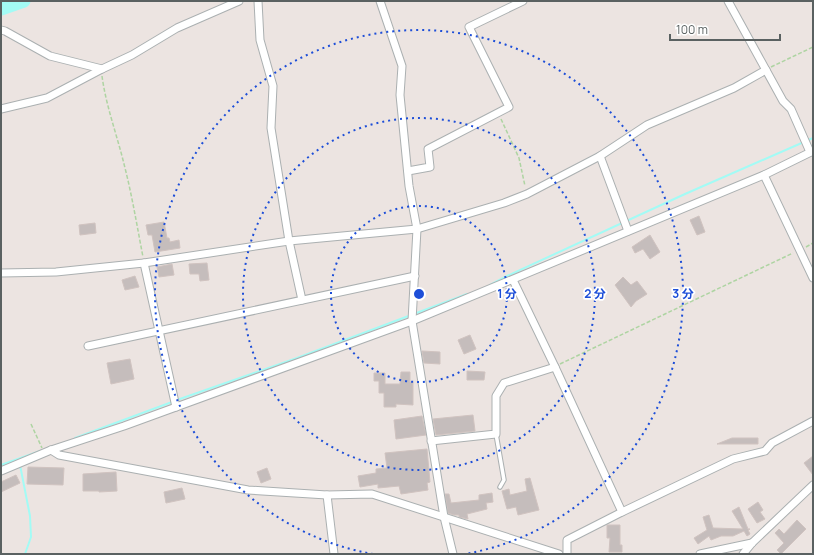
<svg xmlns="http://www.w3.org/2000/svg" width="814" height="555" font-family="Manrope,'Noto Sans JP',sans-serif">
  <rect width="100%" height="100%" fill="#ece4e1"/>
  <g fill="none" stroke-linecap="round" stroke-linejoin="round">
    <g stroke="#a3fbf5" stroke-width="2">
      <path d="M490 285 507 276 685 194 813 138"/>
      <path d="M177 400 297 358 467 294"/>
      <path d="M75 438 172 402"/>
      <path d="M1 465 43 450"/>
      <path d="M20 465 30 516 31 537 25 554"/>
    </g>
    <path stroke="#a3fbf5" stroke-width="13" d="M1 9 24 1"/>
  </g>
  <g fill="#c5bdbc" stroke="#d0c3c0">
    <path d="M699 216 705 232 697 235 690 220Z"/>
    <path d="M164 222 167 238H169L170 242 179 240 180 248 155 252 152 235H148L146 225Z"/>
    <path d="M95 223 96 233 80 235 79 225Z"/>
    <path d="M650 235 660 252 650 259 643 249 635 253 632 247Z"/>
    <path d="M207 263 209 280 200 281 199 274H190L189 264Z"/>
    <path d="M172 264 174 275 159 277 157 267Z"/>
    <path d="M135 276 139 287 125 290 122 280Z"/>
    <path d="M623 277 631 285 637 281 647 294 636 301 631 307 615 285Z"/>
    <path d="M470 335 476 349 464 354 458 340Z"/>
    <path d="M422 351 440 352V364L424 363Z"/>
    <path d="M130 359 134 379 111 384 107 363Z"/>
    <path d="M467 371 485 372 484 380H467Z"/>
    <path d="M401 372H410V382H413V405L396 404V407H384V393H379V381H374V373H385V384H400Z"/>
    <path d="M473 415 475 431 436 435 433 419Z"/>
    <path d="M422 416 426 435 396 439 394 420Z"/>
    <path d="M732 438H758V444H717Z"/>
    <path d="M427 449 430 482 427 483 428 490 401 494 399 486 378 488V484L360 487 358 476 376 473V469L387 468 385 453Z"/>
    <path d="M813 456V475L804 463Z"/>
    <path d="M28 467 64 468 63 485 27 484Z"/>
    <path d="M267 468 271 479 261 483 257 472Z"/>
    <path d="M116 472 117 491 99 492V491H83V474Z"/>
    <path d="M16 475 20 483 1 492V482Z"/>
    <path d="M530 478 539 510 518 515 516 507 507 509 502 491 509 489 510 495 527 491 525 479Z"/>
    <path d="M182 488 185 499 166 503 164 492Z"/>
    <path d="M492 493 493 502 486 503 487 509 467 514 468 519 459 517V515H454L448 513 445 494H449L451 503 479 500V495Z"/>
    <path d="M758 502 763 510 760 512 765 519 757 523 748 509Z"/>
    <path d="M739 507 748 529H750L748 530 750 534 747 536 744 531 733 536H721L711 540 709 536 698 544 694 538 707 530 703 517 709 515 713 528 743 529 732 511Z"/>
    <path d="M797 520 806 529 781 554 777 550 784 543 775 533 779 529 784 534Z"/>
    <path d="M607 525H620V545H622V552H609L610 538H607Z"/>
  </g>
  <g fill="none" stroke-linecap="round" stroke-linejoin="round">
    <defs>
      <path id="lane" d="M496 434 504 480 500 487"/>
      <g id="street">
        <path d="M258 1 260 40 273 86 271 128 289 241 302 300"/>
        <path d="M380 1 402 66 400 95 409 186 417 229 412 321 444 517 453 554"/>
        <path d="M728 1 783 101 791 109 810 152"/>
        <path d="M1 30 5 31 50 56 102 69"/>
        <path d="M1 109 47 98 102 69 132 55 177 28 239 1"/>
        <path d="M600 156 628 231"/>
        <path d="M408 171 430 167 428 149 509 107 469 27 523 1"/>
        <path d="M764 175 813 278"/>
        <path d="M144 263 176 407"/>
        <path d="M1 273 56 272 144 263 289 241 417 229 504 203 527 194 600 156 647 125 734 88 766 70"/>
        <path d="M513 280 555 367 622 512 733 459 765 451 772 443 813 421"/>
        <path d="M88 346 415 276"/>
        <path d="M431 441 496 434V396L504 383 555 367"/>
        <path d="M51 450 59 455 248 490 327 495 372 494 559 554"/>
        <path d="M1 471 51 450 124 426 412 321 764 175 813 151"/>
        <path d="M327 495 334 554"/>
        <path d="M567 554V540L622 512"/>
        <path d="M700 554 752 543"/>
        <path d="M743 554 752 543 813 485"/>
      </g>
    </defs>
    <use href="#lane" stroke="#abb0b1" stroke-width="5.5"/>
    <use href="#street" stroke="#abb0b1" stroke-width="9"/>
    <g stroke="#aed4a2" stroke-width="1.5" stroke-dasharray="4 2" stroke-linecap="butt">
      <path d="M771 67 813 47"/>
      <path d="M102 76C106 106 117 135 124 164 132 195 137 226 143 257"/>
      <path d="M501 119 519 158 525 186"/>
      <path d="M806 247 813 243"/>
      <path d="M560 364 793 253"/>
      <path d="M31 424 42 448"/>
    </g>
    <use href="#lane" stroke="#fff" stroke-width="3.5"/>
    <use href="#street" stroke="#fff" stroke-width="7"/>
  </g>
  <g fill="none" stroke="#1d4ed8" stroke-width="2" stroke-dasharray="2 4">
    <circle cx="419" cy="294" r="88"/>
    <circle cx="419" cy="294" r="176"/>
    <path d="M373 554A264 264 0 1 1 465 554"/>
  </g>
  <circle cx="419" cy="294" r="6" fill="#1d4ed8" stroke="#fff" stroke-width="2"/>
  <g font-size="12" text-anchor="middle" font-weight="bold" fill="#1d4ed8" stroke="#fff" stroke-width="3.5" stroke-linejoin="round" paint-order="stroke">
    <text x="507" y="298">1 分</text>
    <text x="595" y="298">2 分</text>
    <text x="683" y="298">3 分</text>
  </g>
  <rect width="814" height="555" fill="none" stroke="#5a6161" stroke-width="4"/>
  <path d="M670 34v6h110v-6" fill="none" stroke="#5a6161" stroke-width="2"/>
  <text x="676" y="34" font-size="12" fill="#5a6161" stroke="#ffffff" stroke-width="3" paint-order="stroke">100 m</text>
</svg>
